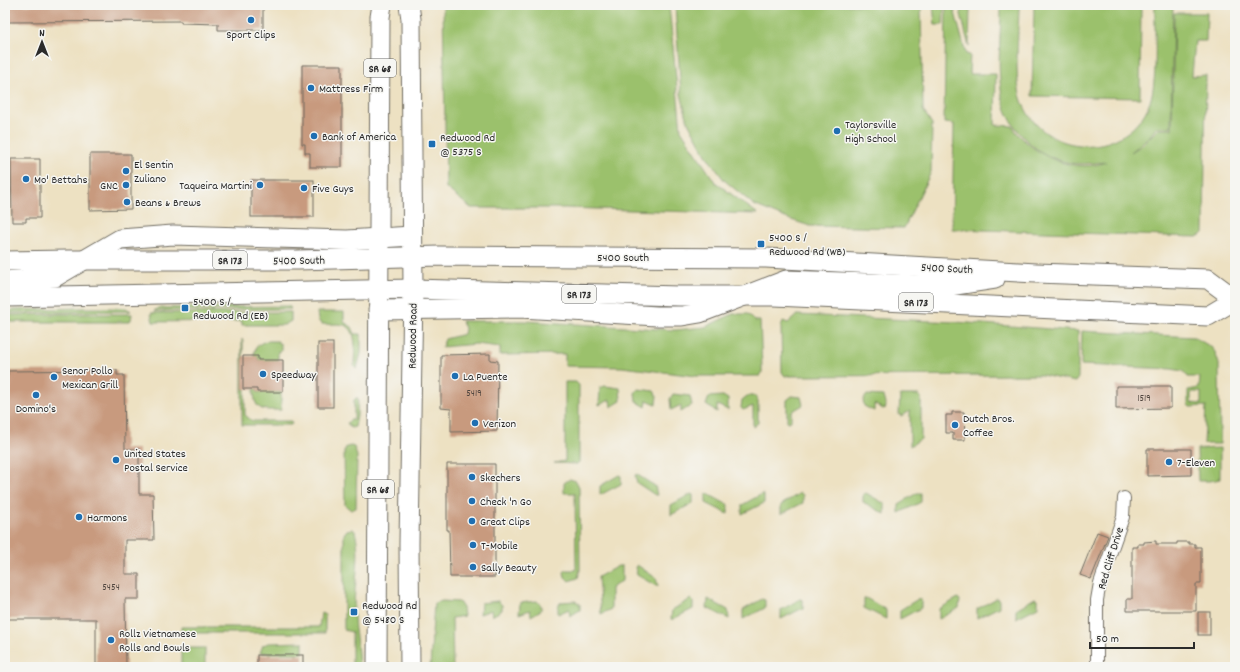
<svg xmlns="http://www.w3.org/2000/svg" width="1240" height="672" font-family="Dekko,sans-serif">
  <rect width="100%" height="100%" fill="#f6f6f2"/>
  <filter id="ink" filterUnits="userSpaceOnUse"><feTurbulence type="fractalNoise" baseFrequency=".025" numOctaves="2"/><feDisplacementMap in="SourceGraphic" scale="8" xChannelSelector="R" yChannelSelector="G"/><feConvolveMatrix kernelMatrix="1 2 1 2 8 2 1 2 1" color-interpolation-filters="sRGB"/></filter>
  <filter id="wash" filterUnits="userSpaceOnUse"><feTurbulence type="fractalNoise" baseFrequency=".012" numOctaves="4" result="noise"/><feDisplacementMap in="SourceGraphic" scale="16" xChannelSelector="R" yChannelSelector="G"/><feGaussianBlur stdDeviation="0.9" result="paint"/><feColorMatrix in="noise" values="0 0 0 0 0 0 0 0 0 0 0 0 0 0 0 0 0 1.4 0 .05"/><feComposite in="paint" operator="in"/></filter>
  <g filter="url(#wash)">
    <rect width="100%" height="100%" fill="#ede1c2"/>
    <g fill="#9bc16c" stroke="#63764c" fill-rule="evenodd">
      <path d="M443 5H669L681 130 715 182 758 214 566 208H471L446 188Z"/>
      <path d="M675 5H921L923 110 932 124 931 172 904 228 810 226 788 219 754 205 724 180 706 155 688 122 681 94Z"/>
      <path d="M933 5H944L943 25H935Z"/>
      <path d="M946 5H953L966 54 970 55 969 74H996L995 125 1013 126C1015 132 1020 136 1024 140 1046 161 1078 172 1106 162 1094 163 1082 165 1070 163 1035 157 1005 126 1001 90 997 63 1001 33 1001 5H1019C1019 32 1013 77 1022 101 1042 157 1123 161 1148 107 1159 83 1154 33 1155 5H1173L1171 127H1157L1149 137 1131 152 1142 145 1158 129H1172L1174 13H1207L1206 41H1195L1192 76 1206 75 1204 233 1197 237 952 229 954 124 944 123Z"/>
      <path d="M1034 5H1141L1140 98 1032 96Z"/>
      <path d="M960 10H970L969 47Z"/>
      <path d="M289 306 291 309 154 311 158 308Z"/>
      <path d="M77 308H126L131 311 9 313 12 310Z"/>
      <path d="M291 312V321L284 325H242V321L153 322 151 313Z"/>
      <path d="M317 312H344V322L352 327 355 334H361V353L357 369 354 366C354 354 359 329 344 325 337 323 329 325 321 324L318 320Z"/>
      <path d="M59 314H132L131 320 128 322H11L9 315Z"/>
      <path d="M733 314H748L755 321H760L762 367V373L760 376H696L622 367 565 366V354L500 355V347L476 344 442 347 445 339 464 334 465 328 461 321H525L675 330 705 327Z"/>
      <path d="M797 315 955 322 1078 331V378L1075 382 1042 375 785 376 782 372 781 327 783 321 788 323Z"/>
      <path d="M1082 331 1194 337 1211 347 1215 352 1219 364 1220 444H1204L1206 406 1190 407 1188 405V390L1199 388 1200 377H1188L1183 371 1171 369 1081 365ZM1191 392H1201V404L1191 403Z"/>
      <path d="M242 339 243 341V389H245V415L252 421H291L292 423 291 425H242Z"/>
      <path d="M267 341H278V343L281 344V351H278V360H258V356H254C254 347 259 343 267 341Z"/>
      <path d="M565 382H576L579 385V462L577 464 554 463 565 461Z"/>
      <path d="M605 386 620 388 621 401 611 407 610 400 599 405 600 388Z"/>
      <path d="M254 389H257V392H281V410C262 410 254 412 254 389Z"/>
      <path d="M638 389 654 391 657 396 656 404 647 400 646 407 636 401 635 393Z"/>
      <path d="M673 394 690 396 692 405 681 412V405L671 410 670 399Z"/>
      <path d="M867 395 883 396 886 408 883 409 874 404V411L864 406 863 400Z"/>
      <path d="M900 395H919L921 397V439L910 446V411L901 416 899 415Z"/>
      <path d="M723 396 728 399V410L717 405V412L706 405 709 397Z"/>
      <path d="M747 396H756L758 401V423L753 427V406L743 410 741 408 742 400Z"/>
      <path d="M792 396 801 397 803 405 791 412V421L787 422V400Z"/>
      <path d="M356 398H358L357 416 355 427 351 428 347 423 350 420H354V400Z"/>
      <path d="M351 446 354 447 357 456 356 508 351 510 345 505 344 452 346 447Z"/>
      <path d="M1220 448V479L1210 481H1198L1197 449Z"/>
      <path d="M636 474 655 486 657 495H655L637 483 635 475Z"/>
      <path d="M619 475 621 476V484L600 495V486Z"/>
      <path d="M570 479 576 481 579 487 580 570 578 578 569 581 565 577 564 572 566 570H576L575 493H564V483Z"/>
      <path d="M800 493 803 495V503L781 514V505Z"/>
      <path d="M866 493 885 504V514L863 502V494Z"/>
      <path d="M917 493H921V502L899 513V504Z"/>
      <path d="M691 494 693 495V503L671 515V505Z"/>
      <path d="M708 494 728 505V514L706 503V495Z"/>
      <path d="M762 494 764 495V503L742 514V505Z"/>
      <path d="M352 529 355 531C362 557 354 582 354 608L350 609V614L354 615C354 633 359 649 359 667H352V632L344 630V534L347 530Z"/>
      <path d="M637 565 656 578 658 586H656L637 575 635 567Z"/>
      <path d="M618 566H622V581L611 588V609L601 614 598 577Z"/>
      <path d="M866 598 886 610V619L864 608V599Z"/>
      <path d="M958 598 960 600 959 608 939 619V609Z"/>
      <path d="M997 598 999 599V607L977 618V609Z"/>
      <path d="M1035 598 1038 599V607L1016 618V609Z"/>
      <path d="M691 599 693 601V609L671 620 672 610Z"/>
      <path d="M708 599 728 610 729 619 707 608Z"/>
      <path d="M762 599 765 600V608L743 619V610Z"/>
      <path d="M800 599 803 600V608L781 619V610Z"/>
      <path d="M918 599H921V608L900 619V610Z"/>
      <path d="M442 601 459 602 463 608 464 616 452 618 453 667H430L434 603Z"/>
      <path d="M498 601 502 605V610L492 616 491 610 480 614 481 603Z"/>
      <path d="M537 601 541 605V610L531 616 530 610 519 614 520 603Z"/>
      <path d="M575 601 580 604V610L570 616 569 609 558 614V606L561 602Z"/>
      <path d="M321 613 325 615V633H181V627H319Z"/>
      <path d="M303 642V653H260L263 645 269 643Z"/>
      <rect x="181" y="648" width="24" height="19"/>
    </g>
    <g id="blocks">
      <g fill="#c89a7e">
        <path d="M8 5H263V30H218V24L181 23V21L8 22Z"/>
        <path d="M302 65H342V167H310V153H305V144H302Z"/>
        <path d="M90 154H131V209L90 210Z"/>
        <path d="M11 159H40V218H26V222H12Z"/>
        <rect x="251" y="180" width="63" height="37"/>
        <rect x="318" y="343" width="15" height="64"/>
        <path d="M490 354V360L498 361 497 431 451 432V409L441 408V355Z"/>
        <path d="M243 356H258V360H283V392H257V389H243Z"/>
        <path d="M117 370V375H124L125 449H139V494H153L154 540H125V574H139V599H125L126 667 96 665V619H5V375H8V371Z"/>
        <path d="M1116 386H1171V408L1116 409Z"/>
        <path d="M952 412H964L965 440H953V433H946V415H952Z"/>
        <path d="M1147 449H1191V475L1147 476Z"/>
        <path d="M447 464H495V577H450L449 530H447Z"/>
        <path d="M1097 532 1108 536 1091 579 1080 575Z"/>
        <path d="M1156 541V544H1177V542H1189V544H1195V547H1201V584H1196V611H1127V599H1132V547H1138V544H1144V542Z"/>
        <rect x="1198" y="612" width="12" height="23"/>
        <rect x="257" y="655" width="46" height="12"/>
      </g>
    </g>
  </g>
  <g filter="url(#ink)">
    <use href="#blocks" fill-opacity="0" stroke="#6f6b60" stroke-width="1"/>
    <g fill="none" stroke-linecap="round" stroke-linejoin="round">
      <defs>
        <path id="minor" d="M1097 667V600L1100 583 1123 517 1124 498"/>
        <g id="primary">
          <path d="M409 5 411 19 413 289 409 544 410 667"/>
          <path d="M5 261 68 260H298L439 256 766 258 1036 273 1208 279 1235 299"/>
          <path d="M5 281 55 277 120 239 173 235 347 240 412 236"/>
          <path d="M5 297 413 289 679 296H775L1208 316 1235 300"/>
          <path d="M378 310 521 308 657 316H682L700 313 786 280 949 286 995 279"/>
          <path d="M377 667 380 17 382 5"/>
        </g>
      </defs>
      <use href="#minor" stroke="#6f6b60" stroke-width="14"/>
      <use href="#primary" stroke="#6f6b60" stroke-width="21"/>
      <use href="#minor" stroke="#fff" stroke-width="12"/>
      <use href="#primary" stroke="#fff" stroke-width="19"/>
    </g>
  </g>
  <g fill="#1f6fb2" stroke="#f6f6f2" stroke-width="1.5">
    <circle cx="251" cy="20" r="4"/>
    <circle cx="311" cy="88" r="4"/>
    <circle cx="837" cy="131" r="4"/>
    <circle cx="314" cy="136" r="4"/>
    <rect x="428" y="140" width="8" height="8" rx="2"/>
    <circle cx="126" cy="171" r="4"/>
    <circle cx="26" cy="179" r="4"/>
    <circle cx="126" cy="185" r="4"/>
    <circle cx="260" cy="185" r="4"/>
    <circle cx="304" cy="188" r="4"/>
    <circle cx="127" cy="202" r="4"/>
    <rect x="757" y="240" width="8" height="8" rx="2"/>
    <rect x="181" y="304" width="8" height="8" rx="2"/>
    <circle cx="263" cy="374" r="4"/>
    <circle cx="455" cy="376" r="4"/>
    <circle cx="54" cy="377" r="4"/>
    <circle cx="36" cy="395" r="4"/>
    <circle cx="475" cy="423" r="4"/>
    <circle cx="955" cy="425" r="4"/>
    <circle cx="116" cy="460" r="4"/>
    <circle cx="1169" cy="462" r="4"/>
    <circle cx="472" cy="477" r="4"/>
    <circle cx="472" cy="501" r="4"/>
    <circle cx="79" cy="517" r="4"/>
    <circle cx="472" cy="521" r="4"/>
    <circle cx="473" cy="545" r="4"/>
    <circle cx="473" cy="567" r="4"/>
    <rect x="350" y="608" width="8" height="8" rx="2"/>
    <circle cx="111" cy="640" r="4"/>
  </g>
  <g text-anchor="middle" stroke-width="3" stroke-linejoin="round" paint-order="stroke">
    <g font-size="10" fill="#524740">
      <text x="474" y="396">5419</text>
      <text x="1144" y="401">1519</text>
      <text x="111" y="590">5454</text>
    </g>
    <g fill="#f6f6f2" stroke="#686867" stroke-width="1">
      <rect x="364" y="59" width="32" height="18" rx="3"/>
      <rect x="213" y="251" width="34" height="18" rx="3"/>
      <rect x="562" y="285" width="34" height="18" rx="3"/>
      <rect x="899" y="293" width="34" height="18" rx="3"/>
      <rect x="362" y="480" width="32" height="18" rx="3"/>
    </g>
    <g font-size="11" font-weight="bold" fill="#2b2b2b">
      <text x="380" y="72">SR 68</text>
      <text x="230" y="264">SR 173</text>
      <text x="579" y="298">SR 173</text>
      <text x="916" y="306">SR 173</text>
      <text x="378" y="493">SR 68</text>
    </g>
    <g font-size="12" fill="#2b2b2b" stroke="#f6f6f2" text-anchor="start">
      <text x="251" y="38" text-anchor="middle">Sport Clips</text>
      <text x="319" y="92">Mattress Firm</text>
      <text x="845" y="128">Taylorsville<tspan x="845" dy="14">High School</tspan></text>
      <text x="322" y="140">Bank of America</text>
      <text x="440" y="141">Redwood Rd<tspan x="440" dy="14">@ 5375 S</tspan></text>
      <text x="134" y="168">El Sentin<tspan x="134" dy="14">Zuliano</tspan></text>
      <text x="34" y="183">Mo' Bettahs</text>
      <text x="118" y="189" text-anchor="end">GNC</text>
      <text x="252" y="189" text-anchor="end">Taqueira Martini</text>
      <text x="312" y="192">Five Guys</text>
      <text x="135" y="206">Beans &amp; Brews</text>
      <text x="769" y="241">5400 S /<tspan x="769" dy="14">Redwood Rd (WB)</tspan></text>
      <text x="193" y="305">5400 S /<tspan x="193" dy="14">Redwood Rd (EB)</tspan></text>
      <text x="62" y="374">Senor Pollo<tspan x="62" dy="14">Mexican Grill</tspan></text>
      <text x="271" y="378">Speedway</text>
      <text x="463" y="380">La Puente</text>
      <text x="36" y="412" text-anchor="middle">Domino's</text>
      <text x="963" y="422">Dutch Bros.<tspan x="963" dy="14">Coffee</tspan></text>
      <text x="483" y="427">Verizon</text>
      <text x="124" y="457">United States<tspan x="124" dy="14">Postal Service</tspan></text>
      <text x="1177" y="466">7-Eleven</text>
      <text x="480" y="481">Skechers</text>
      <text x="480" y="505">Check 'n Go</text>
      <text x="87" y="521">Harmons</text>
      <text x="480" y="525">Great Clips</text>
      <text x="481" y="549">T-Mobile</text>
      <text x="481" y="571">Sally Beauty</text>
      <text x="362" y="609">Redwood Rd<tspan x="362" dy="14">@ 5480 S</tspan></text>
      <text x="119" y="637">Rollz Vietnamese<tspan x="119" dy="14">Rolls and Bowls</tspan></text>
    </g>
    <g font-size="12" fill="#2b2b2b" stroke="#f6f6f2">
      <text x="623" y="261">5400 South</text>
      <text transform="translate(299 260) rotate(-1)" y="4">5400 South</text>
      <text transform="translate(947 268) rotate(3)" y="4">5400 South</text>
      <text transform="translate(412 336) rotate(-89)" y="4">Redwood Road</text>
      <text transform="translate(1110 558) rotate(-73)" y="4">Red Cliff Drive</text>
    </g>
  </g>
  <rect width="1240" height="672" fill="none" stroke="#f6f6f2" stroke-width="20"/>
  <g transform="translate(42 42)" stroke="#f6f6f2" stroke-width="3" paint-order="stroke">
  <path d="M0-3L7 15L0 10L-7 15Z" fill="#2b2b2b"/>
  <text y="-6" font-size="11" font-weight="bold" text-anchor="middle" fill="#2b2b2b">N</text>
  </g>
  <path d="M1090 642v6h104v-6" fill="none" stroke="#2b2b2b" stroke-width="2"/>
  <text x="1096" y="642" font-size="12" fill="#2b2b2b" stroke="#f6f6f2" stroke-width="3" paint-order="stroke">50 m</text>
</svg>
